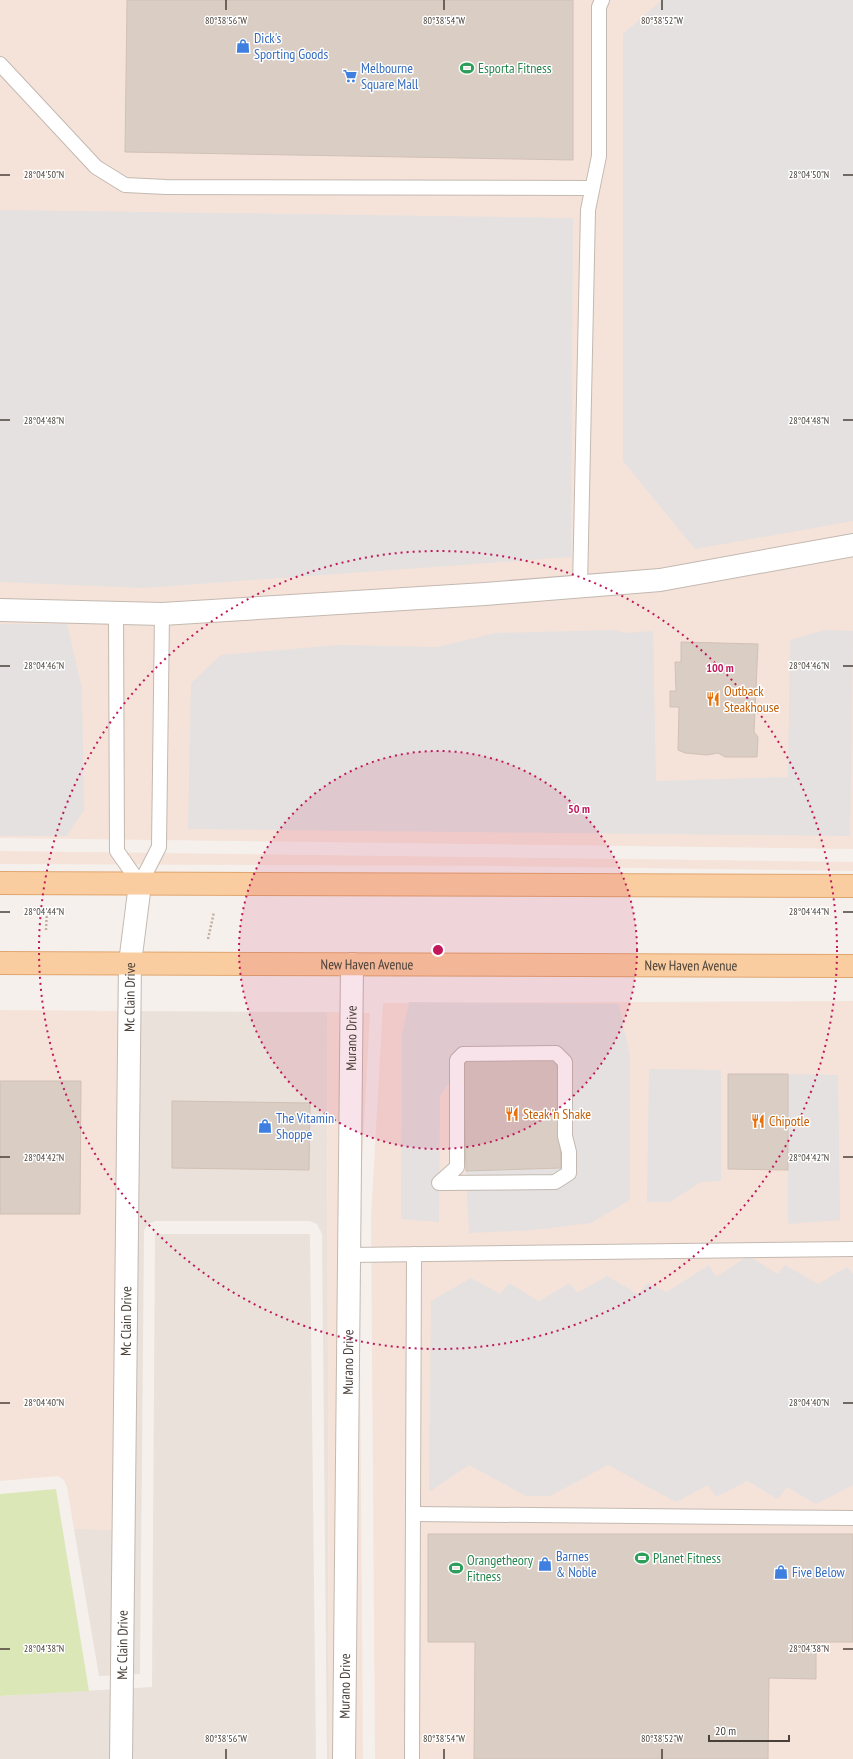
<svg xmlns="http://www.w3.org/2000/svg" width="853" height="1759" font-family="'PT Sans Narrow',sans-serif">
  <rect width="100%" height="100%" fill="#f5f0ec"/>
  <g fill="#e9e1da">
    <path d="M118 1011 327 1012 329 1759H327L322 1234 317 1224 310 1221H155L148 1224 144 1230 140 1674 99 1676 74 1529H117Z"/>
    <path d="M155 1234H310L316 1759H0V1696L152 1687Z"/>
  </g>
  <g fill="#f5e3d9">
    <path d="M0 0H853V849L0 838Z"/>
    <path d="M0 851 853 862V871L496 866 0 864Z"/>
    <path d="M853 1001V1759H375L371 1218 383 1003Z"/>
    <path d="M0 1010 118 1011 117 1530 74 1529 67 1487 64 1480 58 1476 0 1481Z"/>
    <path d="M327 1012 370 1013 359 1218 363 1759H329Z"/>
  </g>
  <path fill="#dce7b7" d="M56 1489 89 1691 0 1696V1494Z"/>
  <g fill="#e4e1e0">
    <path d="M662 0H853V521L695 549 623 461V34Z"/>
    <path d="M0 210 573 218 571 557 144 588 0 582Z"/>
    <path d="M0 624H67L82 689 84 810 67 836H0Z"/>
    <path d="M614 630 627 633 653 631 656 781 788 777 790 640 824 630 853 631 850 836 188 829 191 683 221 655 339 645 438 647 495 633Z"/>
    <path d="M409 1002 619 1004 630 1057V1200L591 1223 534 1230 469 1233 466 1171 561 1168 557 1060 464 1061 440 1096 439 1222 401 1219 402 1034Z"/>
    <path d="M649 1069 721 1070V1181L701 1182 670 1202H647Z"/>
    <path d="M788 1074 838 1075 840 1220 788 1224Z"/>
    <path d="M748 1256 778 1274 785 1265 818 1284 847 1267 853 1274V1485L816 1504 787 1487 778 1499 747 1481 716 1497 708 1485 676 1502 608 1465 550 1496H526L469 1465 429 1492 431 1301 471 1278 500 1294 509 1283 539 1301 570 1283 577 1293 607 1276 638 1294 648 1283 667 1292 709 1265 716 1277Z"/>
  </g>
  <g fill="#d9cdc4" stroke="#d1c0b5">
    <path d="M127 0H573V160L125 152Z"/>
    <path d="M681 642 758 644 754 732 758 737 757 757H725L718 753 707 755 685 753 678 750 679 707H670V691H676L675 662H681Z"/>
    <path d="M557 1060 561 1168 466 1171 463 1061Z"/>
    <path d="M728 1074H788V1170L728 1169Z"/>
    <path d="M0 1081H81L80 1214H0Z"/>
    <path d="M172 1101 310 1103 309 1170 172 1168Z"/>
    <path d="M428 1534H853V1642H816V1679L769 1678 768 1759H474L475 1642H428Z"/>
  </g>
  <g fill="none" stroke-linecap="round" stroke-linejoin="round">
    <defs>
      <g id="service">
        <path d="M0 64 96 167 125 185 166 187 592 188"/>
        <path d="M580 587 588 210 599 156V7L602 0"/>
        <path d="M116 613 117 851 140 884 159 847 162 614"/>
        <path d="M556 1053 565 1062V1136L569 1152V1173L555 1182 439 1183 457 1167V1060L463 1054Z"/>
        <path d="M349 1255 853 1249"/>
        <path d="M413 1514 853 1518"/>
        <path d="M412 1759 414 1254"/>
      </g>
      <g id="minor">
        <path d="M0 610 162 614 485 594 660 580 853 545"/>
        <path id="s1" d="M121 1759 130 963 140 884"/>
        <path id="s2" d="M344 1759 352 964"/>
      </g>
      <g id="primary">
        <path d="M0 883 853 886"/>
        <path id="s3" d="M0 963 853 966"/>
      </g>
    </defs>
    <use href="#service" stroke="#c3b9b1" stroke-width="16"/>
    <use href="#minor" stroke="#c3b9b1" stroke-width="24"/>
    <use href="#primary" stroke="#e0a66f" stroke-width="24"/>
    <g stroke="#c2afa0" stroke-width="2.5" stroke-dasharray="2 2" stroke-linecap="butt">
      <path d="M46 930 47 908"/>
      <path d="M208 939 214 912"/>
    </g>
    <use href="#service" stroke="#fff" stroke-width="14"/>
    <use href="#minor" stroke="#fff" stroke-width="22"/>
    <use href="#primary" stroke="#facda0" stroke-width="22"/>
  </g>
  <path fill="none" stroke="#494039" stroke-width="1.5" d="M226 0V10M444 0V10M662 0V10M0 175H10M843 175H853M0 420H10M843 420H853M0 666H10M843 666H853M0 912H10M843 912H853M0 1157H10M843 1157H853M0 1403H10M843 1403H853M0 1649H10M843 1649H853M226 1749V1759M444 1749V1759M662 1749V1759"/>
  <circle cx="438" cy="950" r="199" fill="#c2185b" fill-opacity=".12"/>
  <g fill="none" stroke="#c2185b" stroke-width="2" stroke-dasharray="2 4">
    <circle cx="438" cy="950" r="199"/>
    <circle cx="438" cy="950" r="399"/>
  </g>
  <defs>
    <symbol id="shop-bare" viewBox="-9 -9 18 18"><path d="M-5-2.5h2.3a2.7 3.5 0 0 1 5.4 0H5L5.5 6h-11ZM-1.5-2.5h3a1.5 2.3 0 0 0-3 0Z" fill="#3f7fe0" stroke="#fff" stroke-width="2.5" paint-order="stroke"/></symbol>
    <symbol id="stadium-bare" viewBox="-9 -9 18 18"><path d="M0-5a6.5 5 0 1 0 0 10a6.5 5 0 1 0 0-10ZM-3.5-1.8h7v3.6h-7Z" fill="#2e9e5b" stroke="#fff" stroke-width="2.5" paint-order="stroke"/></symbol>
    <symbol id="supermarket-bare" viewBox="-9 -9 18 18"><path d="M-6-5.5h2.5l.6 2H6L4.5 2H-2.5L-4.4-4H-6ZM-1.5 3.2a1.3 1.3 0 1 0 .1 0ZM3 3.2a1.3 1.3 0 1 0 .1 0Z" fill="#3f7fe0" stroke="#fff" stroke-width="2.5" paint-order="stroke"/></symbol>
    <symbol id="restaurant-bare" viewBox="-9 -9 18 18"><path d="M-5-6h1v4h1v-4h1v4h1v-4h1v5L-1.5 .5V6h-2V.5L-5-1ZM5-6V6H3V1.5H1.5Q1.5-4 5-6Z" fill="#e8710a" stroke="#fff" stroke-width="2.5" paint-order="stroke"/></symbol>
  </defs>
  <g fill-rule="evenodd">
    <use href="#shop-bare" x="233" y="36" width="20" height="20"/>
    <use href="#stadium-bare" x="457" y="58" width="20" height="20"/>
    <use href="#supermarket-bare" x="340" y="66" width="20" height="20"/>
    <use href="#restaurant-bare" x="703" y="689" width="20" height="20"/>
    <use href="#restaurant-bare" x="502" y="1104" width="20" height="20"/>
    <use href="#restaurant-bare" x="748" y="1111" width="20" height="20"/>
    <use href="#shop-bare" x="255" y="1116" width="20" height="20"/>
    <use href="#stadium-bare" x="632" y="1548" width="20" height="20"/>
    <use href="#shop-bare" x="535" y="1554" width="20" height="20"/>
    <use href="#stadium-bare" x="446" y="1558" width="20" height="20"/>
    <use href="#shop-bare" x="771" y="1562" width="20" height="20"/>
  </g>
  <g text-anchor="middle" stroke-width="3" stroke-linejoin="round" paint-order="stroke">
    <g font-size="14" fill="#366cbe" stroke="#fff" text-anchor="start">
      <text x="254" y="43">Dick's<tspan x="254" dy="16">Sporting Goods</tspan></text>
      <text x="361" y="73">Melbourne<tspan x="361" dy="16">Square Mall</tspan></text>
      <text x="276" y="1123">The Vitamin<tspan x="276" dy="16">Shoppe</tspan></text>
      <text x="556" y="1561">Barnes<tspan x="556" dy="16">&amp; Noble</tspan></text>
      <text x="792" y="1577">Five Below</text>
    </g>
    <g font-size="14" fill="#27864d" stroke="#fff" text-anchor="start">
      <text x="478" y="73">Esporta Fitness</text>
      <text x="653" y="1563">Planet Fitness</text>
      <text x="467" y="1565">Orangetheory<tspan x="467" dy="16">Fitness</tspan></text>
    </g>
    <g font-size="14" fill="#c56008" stroke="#fff" text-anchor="start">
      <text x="724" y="696">Outback<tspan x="724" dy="16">Steakhouse</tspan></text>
      <text x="523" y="1119">Steak 'n Shake</text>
      <text x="769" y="1126">Chipotle</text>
    </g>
    <g font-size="14" fill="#494039" stroke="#fff">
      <text dy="5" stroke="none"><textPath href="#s3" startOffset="367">New Haven Avenue</textPath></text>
      <text dy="5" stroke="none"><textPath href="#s3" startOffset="691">New Haven Avenue</textPath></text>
      <text dy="5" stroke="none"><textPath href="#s1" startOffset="762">Mc Clain Drive</textPath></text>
      <text dy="5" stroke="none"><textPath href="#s2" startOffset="721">Murano Drive</textPath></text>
      <text dy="5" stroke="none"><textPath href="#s1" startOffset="438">Mc Clain Drive</textPath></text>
      <text dy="5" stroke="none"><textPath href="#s2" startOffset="397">Murano Drive</textPath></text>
      <text dy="5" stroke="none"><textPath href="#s1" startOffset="114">Mc Clain Drive</textPath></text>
      <text dy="5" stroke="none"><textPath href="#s2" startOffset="73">Murano Drive</textPath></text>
    </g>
  </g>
  <g font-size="10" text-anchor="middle" fill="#494039" stroke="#fff" stroke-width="3" stroke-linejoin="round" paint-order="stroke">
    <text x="226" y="24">80°38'56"W</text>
    <text x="444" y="24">80°38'54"W</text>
    <text x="662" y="24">80°38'52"W</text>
    <text x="44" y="178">28°04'50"N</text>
    <text x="809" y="178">28°04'50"N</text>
    <text x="44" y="424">28°04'48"N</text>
    <text x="809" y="424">28°04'48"N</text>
    <text x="44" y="669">28°04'46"N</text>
    <text x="809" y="669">28°04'46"N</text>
    <text x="44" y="915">28°04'44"N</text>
    <text x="809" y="915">28°04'44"N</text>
    <text x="44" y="1161">28°04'42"N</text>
    <text x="809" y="1161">28°04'42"N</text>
    <text x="44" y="1406">28°04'40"N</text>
    <text x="809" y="1406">28°04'40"N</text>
    <text x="44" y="1652">28°04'38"N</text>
    <text x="809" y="1652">28°04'38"N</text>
    <text x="226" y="1742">80°38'56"W</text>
    <text x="444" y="1742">80°38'54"W</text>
    <text x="662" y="1742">80°38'52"W</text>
  </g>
  <circle cx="438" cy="950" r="6" fill="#c2185b" stroke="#fff" stroke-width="2"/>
  <g font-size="12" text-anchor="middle" font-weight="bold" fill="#c2185b" stroke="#fff" stroke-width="3" stroke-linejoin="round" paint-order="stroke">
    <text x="720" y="672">100 m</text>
    <text x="579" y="813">50 m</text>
  </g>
  <path d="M709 1735v6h80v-6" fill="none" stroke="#494039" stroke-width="2"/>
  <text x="715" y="1735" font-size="12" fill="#494039" stroke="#ffffff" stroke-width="3" paint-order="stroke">20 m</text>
</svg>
